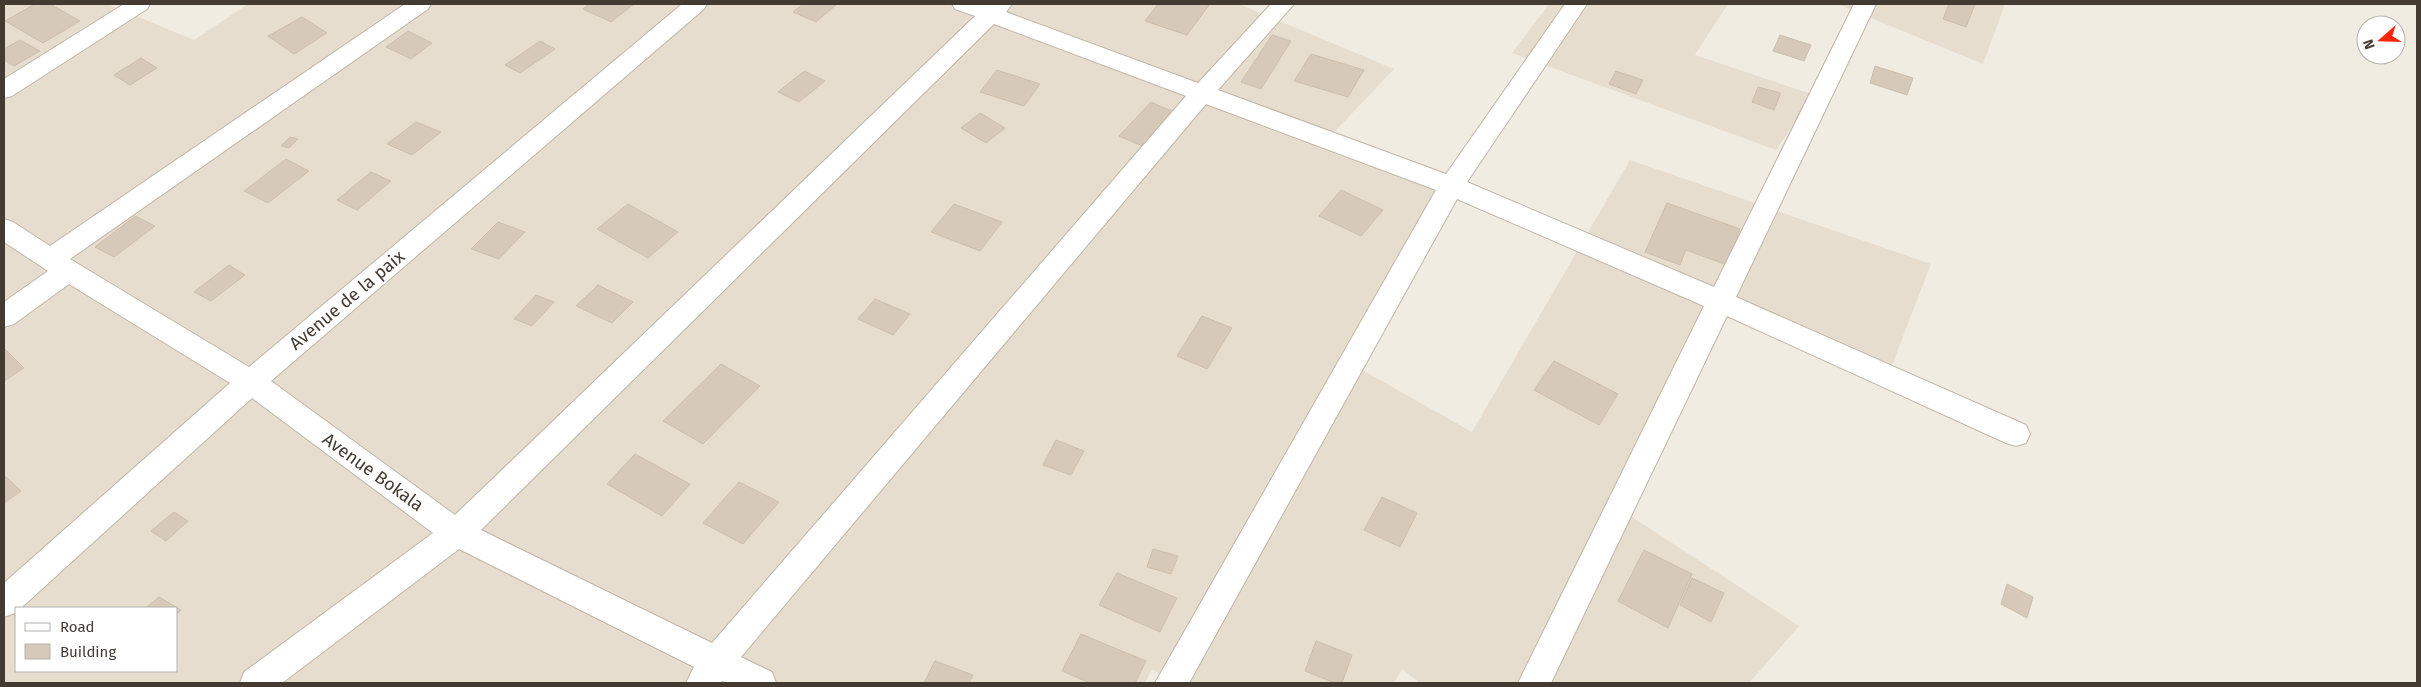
<svg xmlns="http://www.w3.org/2000/svg" width="2421" height="687" font-family="'Fira Sans',sans-serif">
  <rect width="100%" height="100%" fill="#f1ece1"/>
  <g fill="#e6ddcf" fill-rule="evenodd">
    <path d="M4 4H107L194 40 248 4H1239L1394 69 1321 146 1451 193 1357 367 1472 432 1630 160 1931 264 1887 378 1723 313 1626 513 1799 626 1749 683H1420L1402 669 1394 683H1174L1152 669 1145 683H4ZM16 608H176V671H16Z"/>
    <path d="M1549 4H1728L1695 55 1814 95 1776 150 1512 53Z"/>
    <path d="M1837 4H2005L1983 64Z"/>
  </g>
  <g fill="#d6c9b9" stroke="#cebeaa">
    <path d="M35 4H50L80 21 43 43 5 21Z"/>
    <path d="M589 4H634L611 22 583 9Z"/>
    <path d="M803 4H837L816 22 793 12Z"/>
    <path d="M1158 4H1205L1209 5 1187 35 1145 21Z"/>
    <path d="M1949 4H1975L1966 27 1943 19Z"/>
    <path d="M302 17 327 33 294 54 268 36Z"/>
    <path d="M408 31 432 43 411 59 386 47Z"/>
    <path d="M1272 35 1291 41 1261 89 1241 82Z"/>
    <path d="M1780 35 1811 45 1804 61 1773 51Z"/>
    <path d="M20 40 40 51 14 66 4 60V49Z"/>
    <path d="M540 41 555 49 520 73 505 65Z"/>
    <path d="M1311 54 1364 70 1348 97 1294 81Z"/>
    <path d="M141 58 157 68 130 85 114 75Z"/>
    <path d="M1875 66 1913 78 1907 95 1870 83Z"/>
    <path d="M997 70 1040 84 1024 106 980 92Z"/>
    <path d="M804 71 825 81 799 102 778 92Z"/>
    <path d="M1616 71 1643 80 1636 94 1609 84Z"/>
    <path d="M1758 87 1781 93 1774 110 1752 102Z"/>
    <path d="M1151 102 1174 112 1142 146 1119 136Z"/>
    <path d="M980 113 1005 128 986 143 961 128Z"/>
    <path d="M416 122 441 132 412 155 387 144Z"/>
    <path d="M290 137 298 139 289 148 281 146Z"/>
    <path d="M286 159 309 171 268 203 244 191Z"/>
    <path d="M371 172 391 181 357 210 337 200Z"/>
    <path d="M1341 190 1383 210 1361 236 1319 216Z"/>
    <path d="M1667 203 1740 229 1727 265 1686 250 1680 265 1645 252Z"/>
    <path d="M628 204 678 232 648 258 597 229Z"/>
    <path d="M954 204 1002 222 980 251 931 232Z"/>
    <path d="M135 216 155 226 114 257 95 247Z"/>
    <path d="M498 222 525 232 499 259 471 249Z"/>
    <path d="M229 265 245 275 211 301 194 292Z"/>
    <path d="M598 285 633 302 612 323 576 306Z"/>
    <path d="M536 295 554 302 532 326 514 319Z"/>
    <path d="M875 299 910 314 893 335 858 319Z"/>
    <path d="M1202 316 1232 328 1207 369 1177 356Z"/>
    <path d="M4 348 24 368 4 381Z"/>
    <path d="M1554 361 1618 394 1599 425 1534 390Z"/>
    <path d="M721 364 760 386 703 444 663 421Z"/>
    <path d="M1056 440 1084 451 1071 475 1043 465Z"/>
    <path d="M635 454 690 484 662 516 607 484Z"/>
    <path d="M4 475 21 491 4 503Z"/>
    <path d="M739 482 779 502 743 544 703 523Z"/>
    <path d="M1382 497 1417 513 1400 547 1364 530Z"/>
    <path d="M174 512 188 521 166 541 151 531Z"/>
    <path d="M1153 549 1178 556 1171 574 1147 567Z"/>
    <path d="M1644 550 1692 574 1668 628 1618 601Z"/>
    <path d="M1117 573 1177 598 1160 632 1099 605Z"/>
    <path d="M1692 578 1724 593 1711 622 1680 605Z"/>
    <path d="M2007 584 2033 597 2027 618 2001 604Z"/>
    <path d="M159 597 181 610 176 615V608H146Z"/>
    <path d="M1081 634 1146 661 1135 683H1090L1062 671Z"/>
    <path d="M1316 641 1352 655 1342 683H1335L1305 671Z"/>
    <path d="M935 661 973 675 969 683H924Z"/>
  </g>
  <g fill="none" stroke-linecap="round" stroke-linejoin="round">
    <defs>
      <g id="minor">
        <path d="M124 4H150L147 9 12 96 4 98V79Z"/>
        <path d="M405 4H431L428 9 70 259 249 367 682 4H707L704 9 271 381 455 515 975 16 955 9 952 4H1012L1006 12 1198 83 1271 4H1294L1218 90 1446 174 1565 4H1587L1467 182 1714 287 1854 4H1876L1736 297 2026 425 2030 434 2026 443 2016 446 2006 443 1727 316 1551 683H1518L1704 306 1457 199 1189 683H1155L1436 190 1206 104 741 657 772 672 776 683H727L722 681 721 683H686L694 667 459 549 282 683H240L244 672 433 533 252 398 21 608H16L15 613 4 617V583L230 383 69 284 14 324 4 327V302L48 271 4 242V219L13 222 50 246ZM994 24 1186 96 712 643 481 530Z"/>
      </g>
    </defs>
    <use href="#minor" stroke="#c0b6a7" stroke-width="2"/>
    <use href="#minor" fill="#fff" fill-rule="evenodd"/>
  </g>
  <g text-anchor="middle" stroke-width="4" stroke-linejoin="round" paint-order="stroke">
    <g font-size="18" fill="#433b32" stroke="#fff">
      <text transform="translate(347 300) rotate(-40)" y="6">Avenue de la paix</text>
      <text transform="translate(373 472) rotate(36)" y="6">Avenue Bokala</text>
    </g>
  </g>
  <rect width="2421" height="687" fill="none" stroke="#433b32" stroke-width="10"/>
  <rect x="15" y="607" width="162" height="65" fill="#ffffff" stroke="#b4b1ad"/>
  <rect x="25" y="623" width="25" height="8" fill="#ffffff" stroke="#b4b1ad"/>
  <text x="60" y="632" font-size="15" fill="#433b32">Road</text>
  <rect x="25" y="644" width="25" height="15" fill="#d6c9b9" stroke="#b4b1ad"/>
  <text x="60" y="657" font-size="15" fill="#433b32">Building</text>
  <g transform="translate(2381 40) rotate(250)"><circle r="24" fill="#ffffff" stroke="#b4b1ad"/>
  <path d="M0-4L9 19L0 12L-9 19Z" fill="#ff230b"/>
  <text y="-8" font-size="14" font-weight="bold" text-anchor="middle" fill="#433b32">N</text>
  </g>
</svg>
